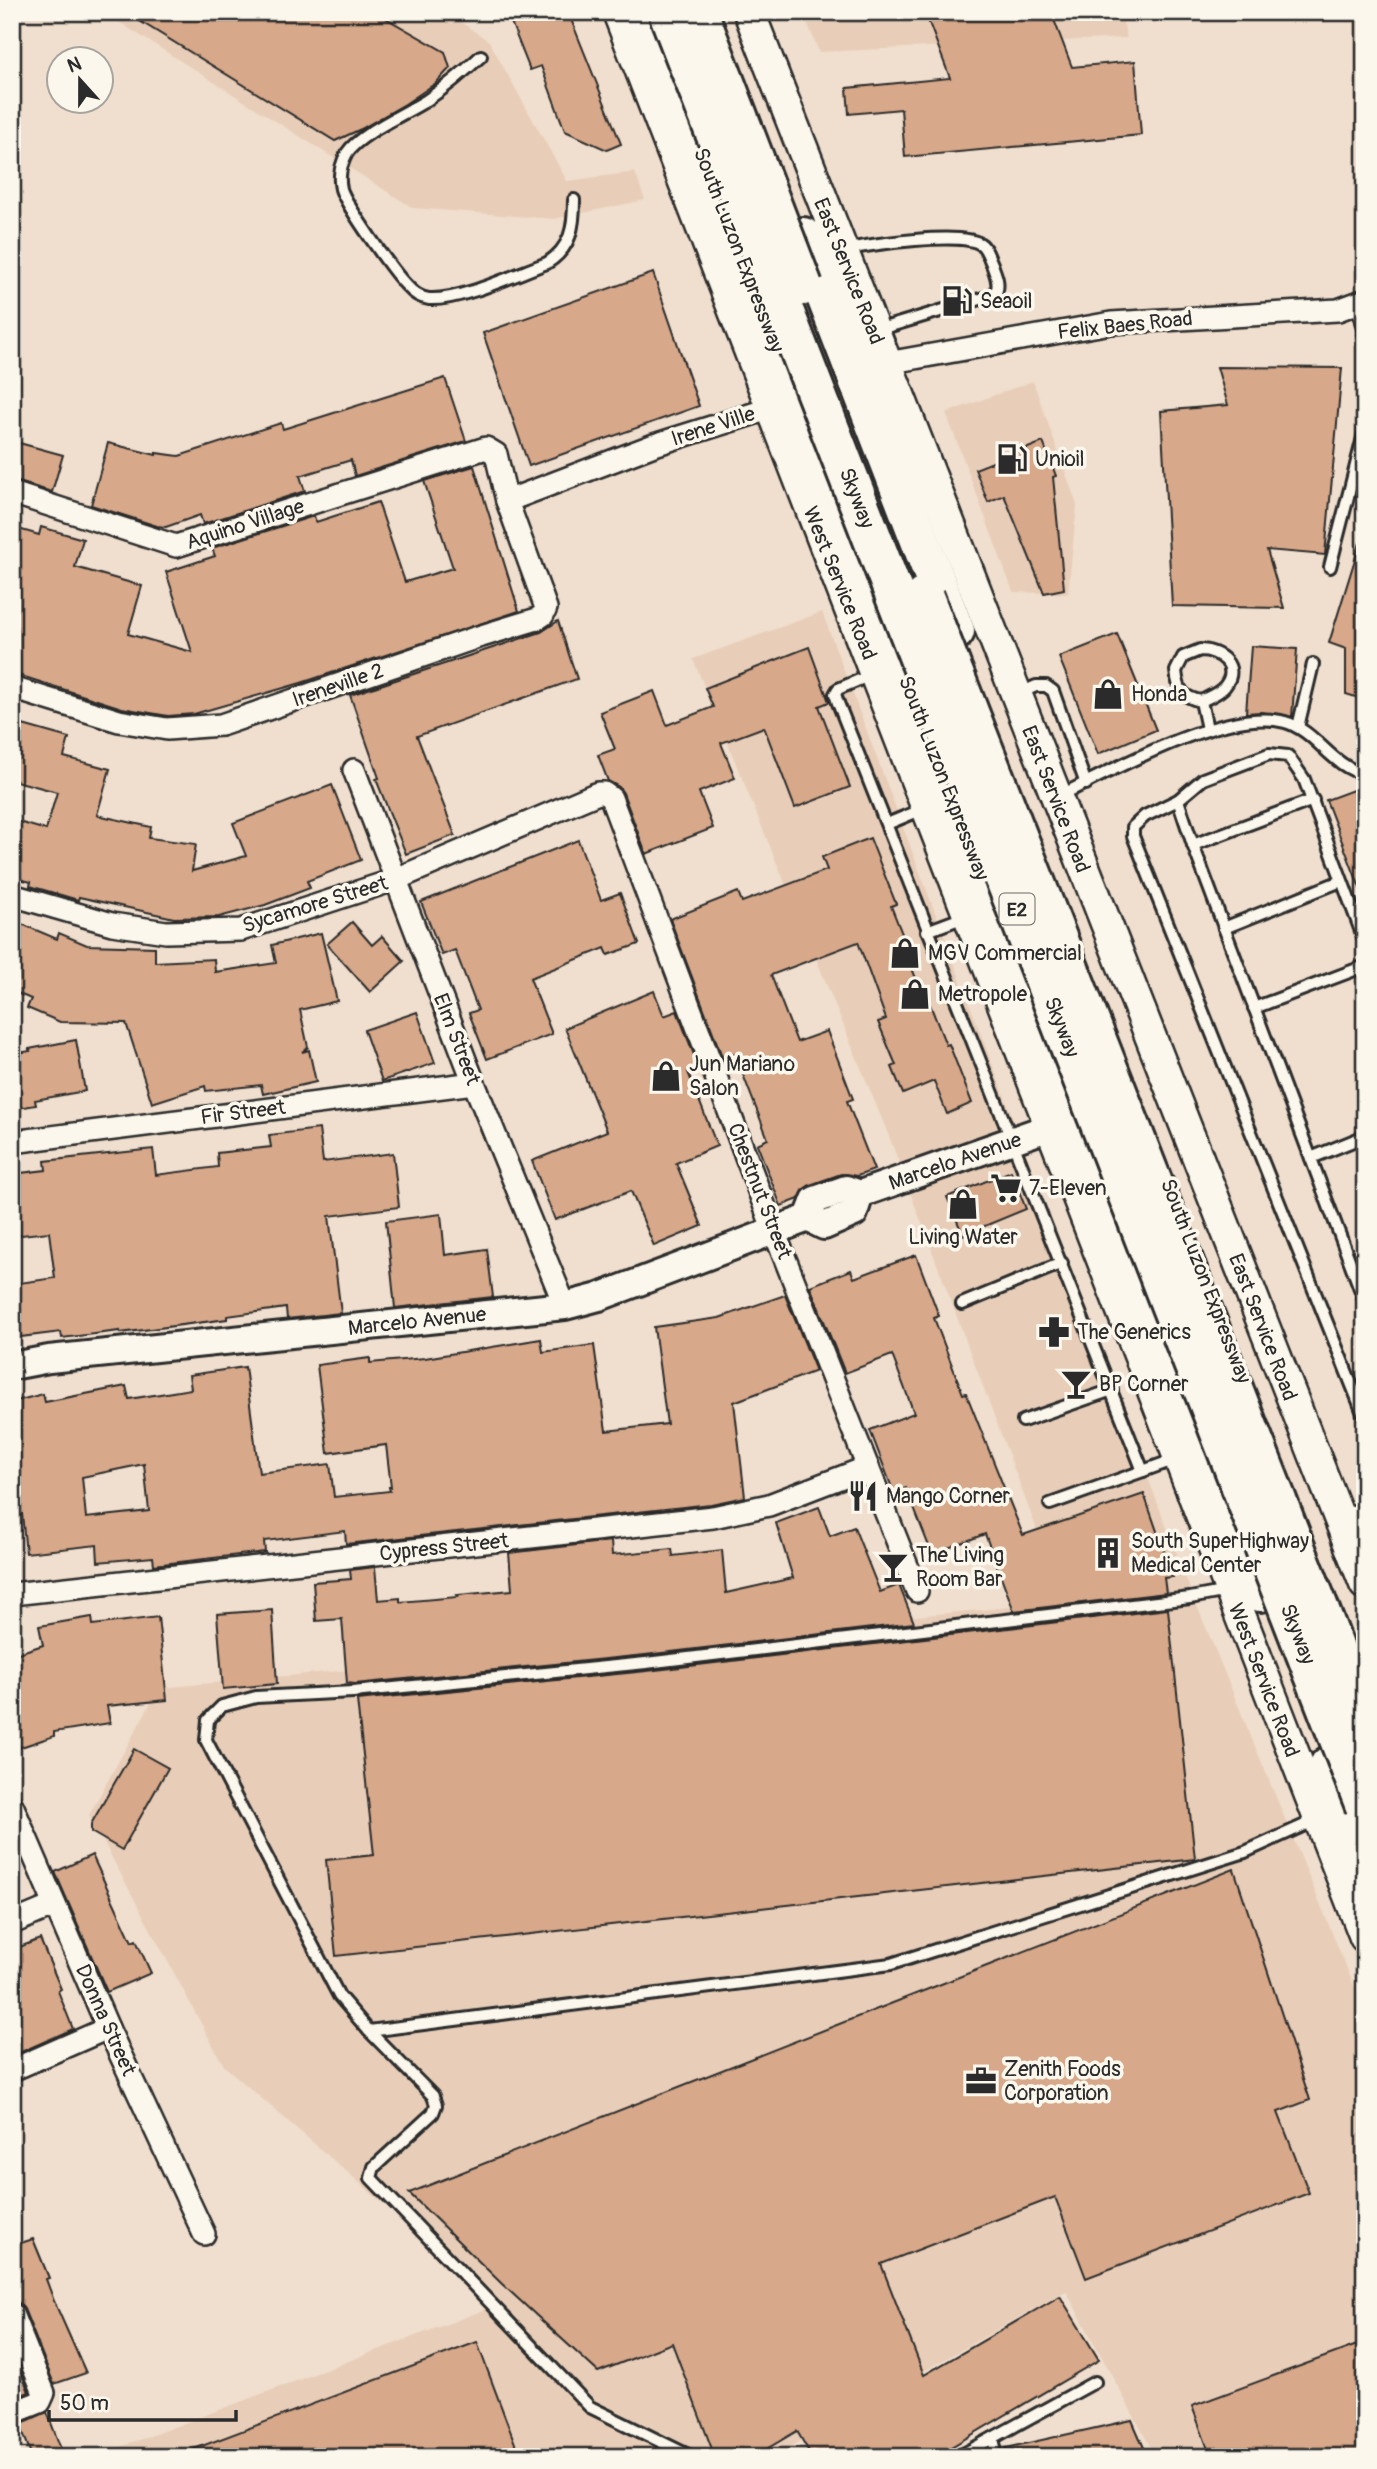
<svg xmlns="http://www.w3.org/2000/svg" width="1377" height="2469" font-family="Pangolin,sans-serif">
  <rect width="100%" height="100%" fill="#f0dfce"/>
  <filter id="ink" filterUnits="userSpaceOnUse"><feTurbulence type="fractalNoise" baseFrequency=".0143" numOctaves="2"/><feDisplacementMap in="SourceGraphic" scale="14" xChannelSelector="R" yChannelSelector="G"/><feConvolveMatrix kernelMatrix="1 2 1 2 8 2 1 2 1" color-interpolation-filters="sRGB"/></filter>
  <g filter="url(#ink)">
    <g fill="#e8ceb9">
      <path d="M103 12H446L489 41 567 181 635 172 645 200 554 219 413 208Z"/>
      <path d="M803 12H1116L1122 18 1127 38 819 52Z"/>
      <path d="M1033 381 1077 505 1068 594 1013 592 946 413Z"/>
      <path d="M822 612 1190 1589 1365 2012V2457H1156L1066 2291 772 2457H112L110 2451 492 2307 399 2217 224 2066 89 1815 159 1688 1064 1602 890 1139 693 659Z"/>
    </g>
    <g fill="#d7a889" stroke="#2b2b2b" stroke-width="2" fill-rule="evenodd">
      <path d="M125 12H375L445 52 450 68 436 83 405 104 361 129 335 141Z"/>
      <path d="M507 12H568L621 144 607 150 565 131 541 66 530 70Z"/>
      <path d="M925 12H1051L1072 67 1135 61 1141 135 905 157 901 109 849 114 847 88 950 78Z"/>
      <path d="M653 273 699 406 529 466 483 333Z"/>
      <path d="M1217 367 1342 368 1325 555 1267 550 1284 608 1172 606 1161 411 1228 405Z"/>
      <path d="M445 378 466 441 355 476 351 460 300 476 305 491 203 524 200 515 166 527 157 526 91 505 108 443 156 455V453L179 456 281 423 283 429Z"/>
      <path d="M12 441 63 455 52 492 12 480Z"/>
      <path d="M1043 442 1056 476 1053 477 1064 589 1044 593 1004 495 988 502 975 469Z"/>
      <path d="M474 466 519 611 301 683 194 714 168 716 122 708 12 673V527L39 535 41 527 83 539 75 567 142 586 128 634 192 652 166 572 215 556 212 548 314 516 316 522 378 502 405 582 453 568 424 481Z"/>
      <path d="M1360 543H1365V700L1346 694V649L1329 643Z"/>
      <path d="M558 621 577 679 417 736 455 835 406 854 376 779 379 778 350 695 541 632Z"/>
      <path d="M1117 634 1156 730 1098 754 1059 657Z"/>
      <path d="M1251 646 1297 649 1292 717 1261 712 1246 713Z"/>
      <path d="M809 647 829 702 819 706 850 787 795 808 764 727 721 743 735 778 699 792 713 828 646 854 623 793 619 787 608 781 598 755 615 749 600 712 654 691 667 725 713 707 705 688Z"/>
      <path d="M12 722 69 738 64 757 110 769 97 815 151 827 149 838 196 844 192 871 246 856 233 823 332 785 361 860 307 881 310 888 265 905 219 917 174 918 79 897 78 900 30 886 31 882 12 877V820L46 830 57 792 12 780Z"/>
      <path d="M1353 790 1365 825 1363 896 1326 800Z"/>
      <path d="M870 838 896 904 891 906 914 964 911 966 926 1003 929 1002 946 1045 949 1044 972 1103 947 1114 934 1081 903 1094 892 1067 896 1065 878 1022 886 1019 858 942 771 975 797 1042 827 1031 853 1099 847 1101 874 1170 857 1176 841 1174 810 1185 804 1189 799 1199 781 1206 757 1144 768 1139 735 1054 723 1059 670 919 738 892 742 902 827 870 822 857Z"/>
      <path d="M578 840 601 900 620 893 639 944 608 955 605 948 530 978 552 1034 487 1059 469 1013 478 1010 455 950 442 955 421 902Z"/>
      <path d="M12 920 57 939 59 933 87 945 155 947V962L214 959 215 972 276 963 272 945 321 933 337 1001 300 1010 308 1047 302 1052 309 1050 316 1082 263 1094 261 1085 206 1091 205 1086 152 1103 126 1023 60 1022 27 1008 31 999 12 991Z"/>
      <path d="M352 922 372 945 382 936 404 961 370 992 327 944Z"/>
      <path d="M654 991 664 1016 677 1011 699 1068 688 1072 717 1146 676 1163 702 1226 654 1246 631 1191 555 1220 532 1161 607 1131 565 1028Z"/>
      <path d="M417 1012 435 1063 382 1081 364 1030Z"/>
      <path d="M76 1040 85 1091 35 1100 36 1105 12 1109V1054L30 1051 29 1049Z"/>
      <path d="M319 1129 323 1162 393 1153 399 1207 329 1216 341 1313 287 1319 286 1308 227 1316V1319L120 1333V1331L62 1338 61 1332 12 1338V1284L55 1278 49 1232 12 1236V1174L46 1170 45 1161 153 1149 156 1175 218 1167 217 1153 271 1147 269 1135Z"/>
      <path d="M1011 1171 1026 1209 963 1235 947 1197Z"/>
      <path d="M441 1214 445 1255 487 1249 493 1297 395 1308 386 1221Z"/>
      <path d="M916 1255 939 1316 934 1318 963 1394 966 1393 1023 1535 1144 1494 1173 1577 1164 1578 1166 1593 1014 1611 985 1534 932 1554 906 1488 894 1493 870 1430 914 1413 892 1355 845 1373 810 1286 851 1270 854 1278Z"/>
      <path d="M785 1295 816 1371 734 1402 745 1497 711 1504 346 1544 345 1531 264 1541 265 1552 154 1565 153 1557 98 1562 97 1545 26 1553 22 1514 12 1517V1402L43 1394 45 1402 126 1386 129 1399 191 1389 189 1375 245 1367 259 1473 330 1464 334 1497 390 1491 389 1487H391L386 1445 328 1453 317 1365 370 1358V1363L425 1358 541 1339 543 1352 594 1345 606 1431 667 1424 654 1327 719 1318ZM144 1464 149 1511 86 1518 82 1477Z"/>
      <path d="M819 1507 830 1536 854 1527 880 1592 899 1585 914 1623 645 1655 355 1684 347 1683 342 1619 316 1621 313 1582 351 1579 350 1570 375 1567 378 1600 400 1598V1602L458 1597 457 1595 512 1590 509 1553 611 1541 612 1555 672 1549 673 1556 722 1550 726 1593 793 1578 776 1523Z"/>
      <path d="M1168 1609 1195 1859 336 1956 326 1860 374 1855 357 1700 647 1671Z"/>
      <path d="M272 1610 277 1684 223 1689 217 1614Z"/>
      <path d="M92 1617 93 1625 158 1617 167 1700 107 1706 110 1723 54 1732V1736L12 1750V1655L43 1645 39 1626Z"/>
      <path d="M134 1749 168 1768 122 1850 91 1832V1824Z"/>
      <path d="M92 1855 132 1942 136 1940 151 1973 107 1992 55 1872Z"/>
      <path d="M1234 1869 1310 2100 1278 2112 1309 2193 1086 2278 1055 2197 881 2264 924 2375 1060 2296 1099 2360 934 2457H812L797 2431 753 2457H715L672 2343 598 2372 502 2284 409 2193Z"/>
      <path d="M40 1939 61 1989 58 1991 73 2029 12 2056V1950Z"/>
      <path d="M33 2239 49 2278 46 2279 54 2301 86 2373 54 2384 24 2309 19 2303 12 2301V2246Z"/>
      <path d="M477 2342 520 2457H179L178 2455Z"/>
      <path d="M1357 2345 1365 2365V2457H1211L1192 2406Z"/>
      <path d="M12 2350 29 2392 12 2399Z"/>
      <path d="M47 2412 64 2457H32L20 2424Z"/>
      <path d="M1132 2420 1148 2457H1007L1006 2448Z"/>
    </g>
    <g fill="none" stroke-linecap="round" stroke-linejoin="round">
      <defs>
        <g id="service">
          <path d="M481 56C464 72 446 87 427 100 407 113 359 134 347 153 341 164 338 176 341 189 346 205 393 272 407 286 413 293 420 298 429 299 460 301 516 274 547 263 571 248 574 227 574 200"/>
          <path d="M843 250C868 245 964 230 982 245 987 250 989 258 992 264 995 274 999 280 997 290L987 297 877 330"/>
          <path d="M1357 304 1365 338"/>
          <path d="M1330 567 1365 430"/>
          <path d="M1200 650C1219 650 1241 666 1225 686 1220 693 1209 697 1201 701 1182 697 1178 690 1176 671L1183 657Z"/>
          <path d="M873 674 838 689 835 694 838 703 1143 1471 1176 1459"/>
          <path d="M1018 694 1036 686H1046L1053 691 1086 784"/>
          <path d="M1201 701 1207 729"/>
          <path d="M1298 727 1313 664"/>
          <path d="M1057 797C1112 771 1225 706 1285 722 1317 731 1331 767 1365 774"/>
          <path d="M1178 800 1193 845 1365 1302"/>
          <path d="M887 824 923 809"/>
          <path d="M1193 845 1313 800"/>
          <path d="M1224 928 1341 881"/>
          <path d="M927 931 967 916"/>
          <path d="M1365 942 1304 779 1288 756 1269 754 1203 779 1178 800 1145 816 1133 827V836L1365 1418"/>
          <path d="M1254 1008 1365 966"/>
          <path d="M1311 1158 1365 1136"/>
          <path d="M962 1304 1062 1263"/>
          <path d="M1023 1421 1112 1390"/>
          <path d="M1050 1504 1143 1471"/>
          <path d="M1341 1516 1365 1507"/>
          <path d="M1228 1591 1190 1598 646 1663 353 1692 256 1697 222 1706 208 1720 206 1740 339 1996 369 2031 891 1964 1245 1852 1316 1820"/>
          <path d="M369 2031 433 2096 436 2105 433 2113 374 2167 371 2178 590 2407 692 2457"/>
          <path d="M993 2438 997 2457"/>
          <path d="M958 2457 1095 2382"/>
        </g>
        <g id="minor">
          <path d="M887 363 1111 323 1338 310 1365 300"/>
          <path d="M12 493 176 546 486 448 496 454 507 501 546 608 543 615 537 619 475 638 221 725 167 729 119 721 12 688"/>
          <path d="M507 501 654 445 772 408"/>
          <path d="M354 770 474 1083 565 1306"/>
          <path d="M12 895 112 924 166 932 241 930 394 880 598 793H604L611 798 774 1231 917 1591"/>
          <path d="M12 1142 474 1083"/>
          <path d="M12 1594 713 1517 769 1505 868 1467"/>
          <path d="M12 1805 108 2028 204 2234"/>
          <path d="M12 1923 55 1905"/>
          <path d="M12 2070 108 2028"/>
          <path d="M12 2314 44 2393 40 2402 12 2413"/>
        </g>
        <g id="tertiary">
          <path d="M808 1218 824 1226 854 1213 860 1194"/>
          <path d="M12 1366 49 1359 565 1306 599 1297 808 1218 815 1200 846 1189 860 1194 1050 1127"/>
        </g>
        <g id="secondary">
          <path d="M618 12 1365 1937"/>
          <path d="M749 12 1365 1584"/>
        </g>
        <g id="motorway">
          <path d="M647 12 1261 1592"/>
          <path d="M803 237 955 631"/>
          <path d="M1329 1766 1365 1857"/>
        </g>
      </defs>
      <use href="#service" stroke="#2b2b2b" stroke-width="16"/>
      <use href="#minor" stroke="#2b2b2b" stroke-width="26"/>
      <use href="#tertiary" stroke="#2b2b2b" stroke-width="32"/>
      <use href="#secondary" stroke="#2b2b2b" stroke-width="35"/>
      <use href="#motorway" stroke="#2b2b2b" stroke-width="44"/>
      <use href="#service" stroke="#fbf7ec" stroke-width="10"/>
      <use href="#minor" stroke="#fbf7ec" stroke-width="21"/>
      <use href="#tertiary" stroke="#fbf7ec" stroke-width="26"/>
      <use href="#secondary" stroke="#fbf7ec" stroke-width="30"/>
      <use href="#motorway" stroke="#fbf7ec" stroke-width="38"/>
      <defs>
        <g id="motorway-bridge">
          <path d="M668 12 1365 1806"/>
          <path d="M698 12 803 286"/>
          <path d="M924 597 1365 1726"/>
        </g>
      </defs>
      <use href="#motorway-bridge" stroke="#2b2b2b" stroke-width="44" stroke-linecap="butt"/>
      <use href="#motorway-bridge" stroke="#fbf7ec" stroke-width="38"/>
    </g>
  </g>
  <defs>
    <symbol id="fuel-bare" viewBox="-9 -9 18 18"><path d="M-5.5-6h7V0h2V4h1.3V-2.5L3-4.5l.8-.8L6-3V5H2.5V1h-1V6h-7ZM-4.2-4.7v3.2H.2V-4.7Z" fill="#2b2b2b" stroke="#fbf7ec" stroke-width="2.5" paint-order="stroke"/></symbol>
    <symbol id="shop-bare" viewBox="-9 -9 18 18"><path d="M-5-2.5h2.3a2.7 3.5 0 0 1 5.4 0H5L5.5 6h-11ZM-1.5-2.5h3a1.5 2.3 0 0 0-3 0Z" fill="#2b2b2b" stroke="#fbf7ec" stroke-width="2.5" paint-order="stroke"/></symbol>
    <symbol id="supermarket-bare" viewBox="-9 -9 18 18"><path d="M-6-5.5h2.5l.6 2H6L4.5 2H-2.5L-4.4-4H-6ZM-1.5 3.2a1.3 1.3 0 1 0 .1 0ZM3 3.2a1.3 1.3 0 1 0 .1 0Z" fill="#2b2b2b" stroke="#fbf7ec" stroke-width="2.5" paint-order="stroke"/></symbol>
    <symbol id="pharmacy-bare" viewBox="-9 -9 18 18"><path d="M-2-6h4v4h4v4h-4v4h-4v-4h-4v-4h4Z" fill="#2b2b2b" stroke="#fbf7ec" stroke-width="2.5" paint-order="stroke"/></symbol>
    <symbol id="bar-bare" viewBox="-9 -9 18 18"><path d="M-6-5H6L.8 .8V4.5H3.5V6h-7V4.5H-.8V.8Z" fill="#2b2b2b" stroke="#fbf7ec" stroke-width="2.5" paint-order="stroke"/></symbol>
    <symbol id="restaurant-bare" viewBox="-9 -9 18 18"><path d="M-5-6h1v4h1v-4h1v4h1v-4h1v5L-1.5 .5V6h-2V.5L-5-1ZM5-6V6H3V1.5H1.5Q1.5-4 5-6Z" fill="#2b2b2b" stroke="#fbf7ec" stroke-width="2.5" paint-order="stroke"/></symbol>
    <symbol id="building-bare" viewBox="-9 -9 18 18"><path d="M-4-6H4V6H1V3H-1V6H-4ZM-2.5-4.3h1.7v1.8h-1.7ZM.8-4.3h1.7v1.8H.8ZM-2.5-1h1.7V.8h-1.7ZM.8-1h1.7V.8H.8Z" fill="#2b2b2b" stroke="#fbf7ec" stroke-width="2.5" paint-order="stroke"/></symbol>
    <symbol id="office-bare" viewBox="-9 -9 18 18"><path d="M-6-3h4V-5.5h4V-3h4V5H-6ZM-1-4.5V-3h2v-1.5ZM-6 0V1H6V0Z" fill="#2b2b2b" stroke="#fbf7ec" stroke-width="2.5" paint-order="stroke"/></symbol>
  </defs>
  <g fill-rule="evenodd">
    <use href="#fuel-bare" x="935" y="279" width="44" height="44"/>
    <use href="#fuel-bare" x="990" y="437" width="44" height="44"/>
    <use href="#shop-bare" x="1086" y="672" width="44" height="44"/>
    <use href="#shop-bare" x="883" y="931" width="44" height="44"/>
    <use href="#shop-bare" x="893" y="972" width="44" height="44"/>
    <use href="#shop-bare" x="644" y="1054" width="44" height="44"/>
    <use href="#supermarket-bare" x="984" y="1166" width="44" height="44"/>
    <use href="#shop-bare" x="941" y="1182" width="44" height="44"/>
    <use href="#pharmacy-bare" x="1032" y="1310" width="44" height="44"/>
    <use href="#bar-bare" x="1054" y="1362" width="44" height="44"/>
    <use href="#restaurant-bare" x="841" y="1474" width="44" height="44"/>
    <use href="#building-bare" x="1086" y="1531" width="44" height="44"/>
    <use href="#bar-bare" x="871" y="1545" width="44" height="44"/>
    <use href="#office-bare" x="959" y="2059" width="44" height="44"/>
  </g>
  <g text-anchor="middle" stroke-width="7" stroke-linejoin="round" paint-order="stroke">
    <rect fill="#fbf7ec" stroke="#696865" stroke-width="2" x="999.5" y="893.5" width="35" height="31" rx="5"/>
    <g font-size="19" font-weight="bold" fill="#2b2b2b">
      <text x="1017" y="916">E2</text>
    </g>
    <g font-size="21" fill="#2b2b2b" stroke="#fbf7ec">
      <text transform="translate(739 250) rotate(69)" y="7">South Luzon Expressway</text>
      <text transform="translate(849 271) rotate(68)" y="7">East Service Road</text>
      <text transform="translate(1125 325) rotate(-6)" y="7">Felix Baes Road</text>
      <text transform="translate(713 426) rotate(-18)" y="7">Irene Ville</text>
      <text transform="translate(857 498) rotate(69)" y="7">Skyway</text>
      <text transform="translate(245 524) rotate(-18)" y="7">Aquino Village</text>
      <text transform="translate(840 583) rotate(68)" y="7">West Service Road</text>
      <text transform="translate(338 685) rotate(-19)" y="7">Ireneville 2</text>
      <text transform="translate(944 778) rotate(69)" y="7">South Luzon Expressway</text>
      <text transform="translate(1056 799) rotate(69)" y="7">East Service Road</text>
      <text transform="translate(315 904) rotate(-17)" y="7">Sycamore Street</text>
      <text transform="translate(1062 1027) rotate(69)" y="7">Skyway</text>
      <text transform="translate(457 1039) rotate(69)" y="7">Elm Street</text>
      <text transform="translate(243 1112) rotate(-7)" y="7">Fir Street</text>
      <text transform="translate(955 1161) rotate(-19)" y="7">Marcelo Avenue</text>
      <text transform="translate(760 1191) rotate(69)" y="7">Chestnut Street</text>
      <text transform="translate(1206 1281) rotate(69)" y="7">South Luzon Expressway</text>
      <text transform="translate(417 1321) rotate(-6)" y="7">Marcelo Avenue</text>
      <text transform="translate(1263 1327) rotate(69)" y="7">East Service Road</text>
      <text transform="translate(444 1547) rotate(-6)" y="7">Cypress Street</text>
      <text transform="translate(1298 1634) rotate(69)" y="7">Skyway</text>
      <text transform="translate(1264 1680) rotate(69)" y="7">West Service Road</text>
      <text transform="translate(106 2020) rotate(66)" y="7">Donna Street</text>
    </g>
    <g font-size="21" fill="#2b2b2b" stroke="#fbf7ec" text-anchor="start">
      <text x="980" y="308">Seaoil</text>
      <text x="1035" y="466">Unioil</text>
      <text x="1131" y="701">Honda</text>
      <text x="928" y="960">MGV Commercial</text>
      <text x="938" y="1001">Metropole</text>
      <text x="689" y="1071">Jun Mariano<tspan x="689" dy="24">Salon</tspan></text>
      <text x="1029" y="1195">7-Eleven</text>
      <text x="963" y="1244" text-anchor="middle">Living Water</text>
      <text x="1077" y="1339">The Generics</text>
      <text x="1099" y="1391">BP Corner</text>
      <text x="886" y="1503">Mango Corner</text>
      <text x="1131" y="1548">South SuperHighway<tspan x="1131" dy="24">Medical Center</tspan></text>
      <text x="916" y="1562">The Living<tspan x="916" dy="24">Room Bar</tspan></text>
      <text x="1004" y="2076">Zenith Foods<tspan x="1004" dy="24">Corporation</tspan></text>
    </g>
  </g>
  <rect width="1377" height="2469" fill="none" stroke="#fbf7ec" stroke-width="42"/>
  <rect x="21" y="21" width="1335" height="2427" fill="none" stroke="#2b2b2b" stroke-width="2.5" filter="url(#ink)"/>
  <g transform="translate(80 80) rotate(339)"><circle r="33" fill="#fbf7ec" stroke="#a8a59f" stroke-width="2"/>
  <path d="M0-5L12 26L0 18L-12 26Z" fill="#2b2b2b"/>
  <text y="-10" font-size="19" font-weight="bold" text-anchor="middle" fill="#2b2b2b">N</text>
  </g>
  <path d="M49 2410v10h187v-10" fill="none" stroke="#2b2b2b" stroke-width="3.5"/>
  <text x="60" y="2410" font-size="21" fill="#2b2b2b" stroke="#fbf7ec" stroke-width="5" paint-order="stroke">50 m</text>
</svg>
